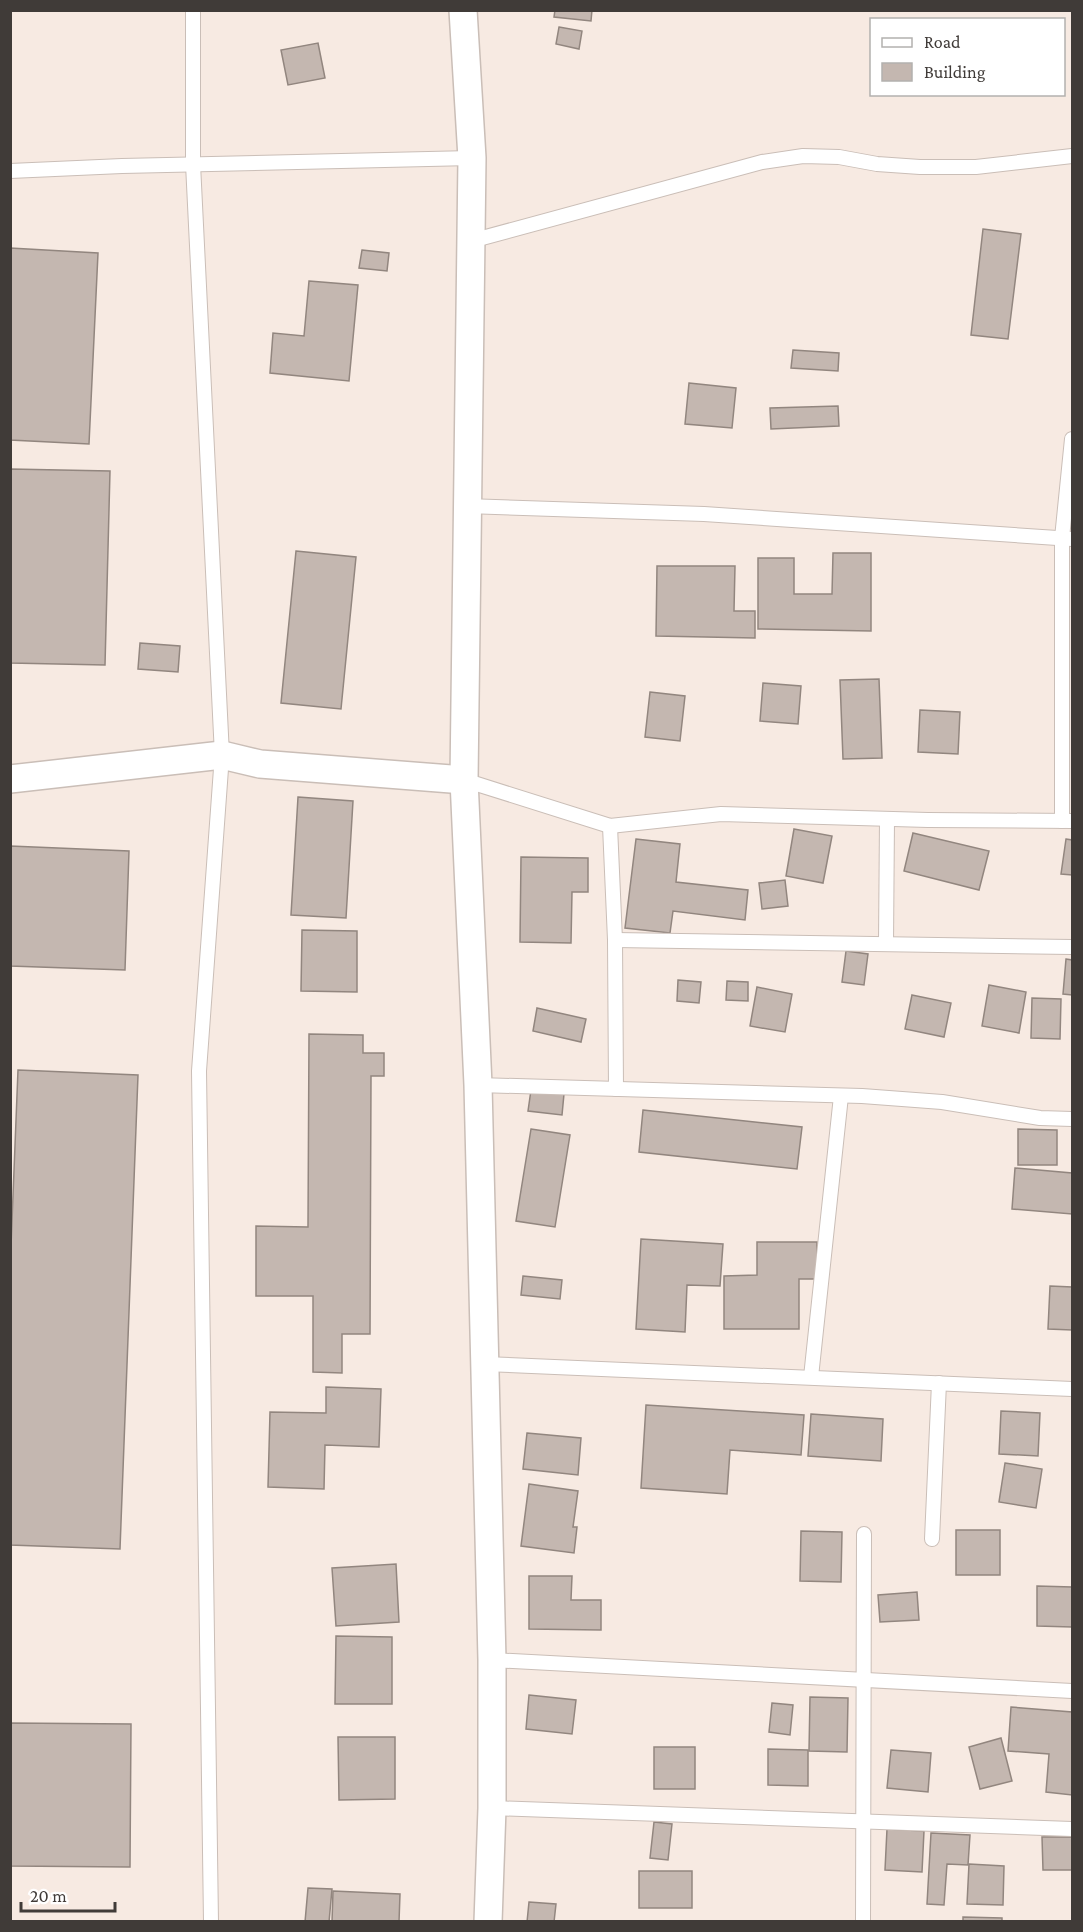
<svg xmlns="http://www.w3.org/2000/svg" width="1083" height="1932" font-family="'Crimson Pro',serif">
  <rect width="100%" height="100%" fill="#f7eae2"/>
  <g fill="#c4b7b0" stroke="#92867f" stroke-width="1.5">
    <path d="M555 10H592L591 21 554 17Z"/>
    <path d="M559 27 582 31 579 49 556 44Z"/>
    <path d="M318 43 325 78 288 85 281 50Z"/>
    <path d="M983 229 1021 234 1008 339 971 335Z"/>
    <path d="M10 248 98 253 89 444 10 440Z"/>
    <path d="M362 250 389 253 387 271 359 268Z"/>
    <path d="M309 281 358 285 349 381 270 373 273 333 304 336Z"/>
    <path d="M793 350 839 353 838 371 791 368Z"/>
    <path d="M689 383 736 388 732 428 685 424Z"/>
    <path d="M838 406 839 426 771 429 770 408Z"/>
    <path d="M10 469 110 471 105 665 10 663Z"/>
    <path d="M296 551 356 557 341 709 281 703Z"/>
    <path d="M833 553H871V631L758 629V558H794V594H832Z"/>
    <path d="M657 566H735L734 611H755V638L656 636Z"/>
    <path d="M140 643 180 646 178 672 138 669Z"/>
    <path d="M879 679 882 758 843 759 840 680Z"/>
    <path d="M763 683 801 686 798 724 760 721Z"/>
    <path d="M650 692 685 696 680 741 645 737Z"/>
    <path d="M920 710 960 712 958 754 918 752Z"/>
    <path d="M298 797 353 801 346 918 291 915Z"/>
    <path d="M794 829 832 836 823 883 786 876Z"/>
    <path d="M913 833 989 851 979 890 904 871Z"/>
    <path d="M636 839 680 844 676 882 748 890 745 920 673 911 670 933 625 928Z"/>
    <path d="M1066 839 1072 840V875L1061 874Z"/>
    <path d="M10 846 129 851 125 970 10 966Z"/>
    <path d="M521 857 588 858V892H572L571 943 520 942Z"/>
    <path d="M785 880 788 906 762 909 759 883Z"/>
    <path d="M302 930 357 931V992L301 991Z"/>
    <path d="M846 951 868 954 864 985 842 982Z"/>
    <path d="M1066 959 1072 960V995L1063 994Z"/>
    <path d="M678 980 701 982 699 1003 677 1001Z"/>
    <path d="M727 981 748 982V1001L726 1000Z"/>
    <path d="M989 985 1026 992 1019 1033 982 1026Z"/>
    <path d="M757 987 792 994 785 1032 750 1026Z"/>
    <path d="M912 995 951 1003 944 1037 905 1029Z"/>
    <path d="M1032 998 1061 999 1060 1039 1031 1038Z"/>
    <path d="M537 1008 586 1019 581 1042 533 1031Z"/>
    <path d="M309 1034 363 1035V1053H384V1076H371L370 1334H342V1373L313 1372V1296H256V1226L308 1227Z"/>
    <path d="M18 1070 138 1075 120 1549 10 1545V1271Z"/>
    <path d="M531 1090 564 1094 562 1115 528 1111Z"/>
    <path d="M643 1110 802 1127 797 1169 639 1152Z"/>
    <path d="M531 1129 570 1135 555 1227 516 1221Z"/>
    <path d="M1018 1129 1057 1130V1165H1018Z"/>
    <path d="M1015 1168 1072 1173V1214L1012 1209Z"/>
    <path d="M641 1239 723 1244 720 1286 687 1285 685 1332 636 1329Z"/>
    <path d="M757 1242H817V1279H799V1329H724V1276L757 1275Z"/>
    <path d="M523 1276 562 1280 560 1299 521 1295Z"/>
    <path d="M1050 1286 1072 1287V1330L1048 1329Z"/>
    <path d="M326 1387 381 1389 379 1447 325 1445 324 1489 268 1487 270 1412 326 1413Z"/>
    <path d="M646 1405 804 1415 801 1455 730 1450 727 1494 641 1488Z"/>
    <path d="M1001 1411 1040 1413 1038 1456 999 1454Z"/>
    <path d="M811 1414 883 1419 881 1461 808 1456Z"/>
    <path d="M527 1433 581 1438 578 1475 523 1469Z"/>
    <path d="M1005 1463 1042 1469 1036 1508 999 1502Z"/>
    <path d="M529 1484 578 1491 573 1527H577L574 1553 521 1546Z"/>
    <rect x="956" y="1530" width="44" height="45"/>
    <path d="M801 1531 842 1532 841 1582 800 1581Z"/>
    <path d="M396 1564 399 1622 336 1626 332 1568Z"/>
    <path d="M529 1576H572L571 1600H601V1630L529 1629Z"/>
    <path d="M1037 1586 1072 1587V1627L1037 1626Z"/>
    <path d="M917 1592 919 1620 880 1622 878 1595Z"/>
    <path d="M336 1636 392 1637V1704H335Z"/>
    <path d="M529 1695 576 1700 572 1734 526 1729Z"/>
    <path d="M810 1697 848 1698 847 1752 809 1751Z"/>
    <path d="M772 1703 793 1705 790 1735 769 1732Z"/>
    <path d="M1011 1707 1072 1712V1795L1046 1792 1049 1754 1008 1751Z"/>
    <path d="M10 1723 131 1724 130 1867 10 1866Z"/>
    <path d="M338 1737H395V1799L339 1800Z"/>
    <path d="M1001 1738 1012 1781 980 1789 969 1747Z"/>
    <rect x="654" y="1747" width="41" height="42"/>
    <path d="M768 1749 808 1750V1786L768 1785Z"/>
    <path d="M891 1750 931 1753 928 1792 887 1788Z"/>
    <path d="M654 1822 672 1824 668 1860 650 1858Z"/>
    <path d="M887 1829 924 1831 922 1872 885 1870Z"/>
    <path d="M931 1833 970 1835 968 1865 947 1864 944 1905 927 1904Z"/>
    <path d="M1042 1837H1072V1870H1043Z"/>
    <path d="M969 1864 1004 1866 1003 1905 967 1904Z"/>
    <rect x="639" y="1871" width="53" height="37"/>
    <path d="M308 1888 332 1889 329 1922H305Z"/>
    <path d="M333 1891 400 1894 399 1922H332Z"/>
    <path d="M529 1902 556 1904 554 1922H527Z"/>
    <path d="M963 1917 1002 1918V1922H963Z"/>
  </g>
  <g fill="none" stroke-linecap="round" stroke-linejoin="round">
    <defs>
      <g id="lane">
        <path d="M193 10V164L222 755 199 1071 211 1922"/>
        <path d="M10 171 122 166 472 158"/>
        <path d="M471 241 762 162 803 156 839 157 877 164 920 167H976L1072 156"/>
        <path d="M466 506 704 514 1072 539"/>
        <path d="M464 780 610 826 721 814 928 820 1072 821"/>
        <path d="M1062 821V538L1072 439"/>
        <path d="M610 826 615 940 616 1089"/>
        <path d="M615 940 1072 947"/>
        <path d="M886 943 887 819"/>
        <path d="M478 1085 862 1096 942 1102 1040 1118 1072 1119"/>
        <path d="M484 1364 1072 1389"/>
        <path d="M811 1377 841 1096"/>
        <path d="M932 1539 939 1383"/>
        <path d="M492 1660 1072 1691"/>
        <path d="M492 1808 1072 1829"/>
        <path d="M863 1922 864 1534"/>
      </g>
      <g id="street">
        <path d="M463 10 472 158 464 780 478 1085 492 1660V1808L488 1922"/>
        <path d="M10 779 222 755 260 764 464 780"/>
      </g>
    </defs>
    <use href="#lane" stroke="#cabeb7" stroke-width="16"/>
    <use href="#street" stroke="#cabeb7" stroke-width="30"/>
    <use href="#lane" stroke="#fff" stroke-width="14"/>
    <use href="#street" stroke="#fff" stroke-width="27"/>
  </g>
  <rect width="1083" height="1932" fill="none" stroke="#403b38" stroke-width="24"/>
  <rect x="870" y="18" width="195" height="78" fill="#ffffff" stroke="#b3b1af" stroke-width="1.5"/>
  <rect x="882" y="38" width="30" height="9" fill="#ffffff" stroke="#b3b1af" stroke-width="1.5"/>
  <text x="924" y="48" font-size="18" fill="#403b38">Road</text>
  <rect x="882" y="63" width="30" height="18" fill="#c4b7b0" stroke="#b3b1af" stroke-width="1.5"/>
  <text x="924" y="78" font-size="18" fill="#403b38">Building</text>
  <path d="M21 1902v9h94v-9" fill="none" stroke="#403b38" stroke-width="3"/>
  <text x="30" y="1902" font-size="18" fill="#403b38" stroke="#ffffff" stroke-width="4.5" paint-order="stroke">20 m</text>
</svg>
